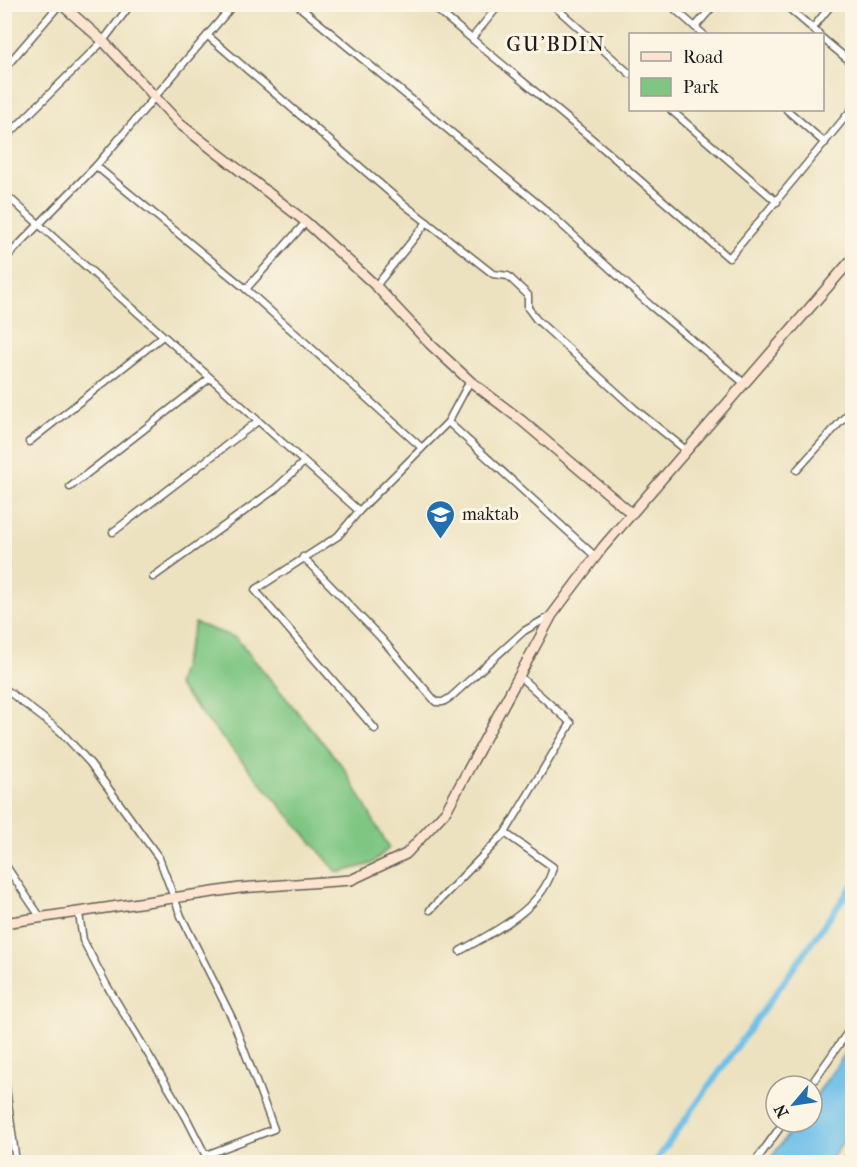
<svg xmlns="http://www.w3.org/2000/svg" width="857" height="1167" font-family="'IM FELL French Canon',serif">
  <rect width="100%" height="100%" fill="#fcf5e5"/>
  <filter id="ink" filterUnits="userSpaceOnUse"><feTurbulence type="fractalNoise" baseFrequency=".0167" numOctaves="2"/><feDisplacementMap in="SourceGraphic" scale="12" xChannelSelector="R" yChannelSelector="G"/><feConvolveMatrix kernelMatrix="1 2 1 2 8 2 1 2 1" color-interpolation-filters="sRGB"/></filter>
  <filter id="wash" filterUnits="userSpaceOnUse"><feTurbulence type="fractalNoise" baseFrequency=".008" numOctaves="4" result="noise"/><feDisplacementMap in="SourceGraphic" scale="24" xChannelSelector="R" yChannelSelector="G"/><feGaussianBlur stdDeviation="1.35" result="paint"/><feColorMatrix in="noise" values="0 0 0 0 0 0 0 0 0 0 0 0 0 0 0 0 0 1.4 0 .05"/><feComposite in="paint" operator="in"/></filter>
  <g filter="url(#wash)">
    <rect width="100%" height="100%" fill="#ede2c0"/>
    <path fill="#7ec682" stroke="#4d714f" stroke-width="1.5" d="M195 623 236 638 344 768 389 848 371 864 338 873 177 685Z"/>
    <path fill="#6dbfe9" stroke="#446e82" stroke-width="1.5" d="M852 1044V1130L829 1162H768L797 1122H812V1101Z"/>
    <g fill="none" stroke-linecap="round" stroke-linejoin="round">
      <path stroke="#6dbfe9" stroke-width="6" d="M655 1162 852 886"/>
    </g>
  </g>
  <g filter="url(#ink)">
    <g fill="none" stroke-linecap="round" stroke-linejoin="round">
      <defs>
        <g id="street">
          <path d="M296 4 549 213 651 306 744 383"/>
          <path d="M430 4 604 149 729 258 852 109"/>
          <path d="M552 4 630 74"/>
          <path d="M669 4 703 34"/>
          <path d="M784 4 819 34"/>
          <path d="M695 27 715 4"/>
          <path d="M812 29 832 4"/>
          <path d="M208 36 401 202 493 274 508 276 528 295V308L536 319 635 409 687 451"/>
          <path d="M472 38 500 4"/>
          <path d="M822 38 852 63"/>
          <path d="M4 69 60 4"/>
          <path d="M671 110 777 202"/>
          <path d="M787 110 825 143"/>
          <path d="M4 139 103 41 131 4"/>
          <path d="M96 166 246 289 422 448"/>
          <path d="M4 193 359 511"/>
          <path d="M4 260 96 166 234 4"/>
          <path d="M376 286 427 222"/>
          <path d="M246 289 306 222"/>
          <path d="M448 422 596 557"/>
          <path d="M29 442 163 336"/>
          <path d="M797 470 852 409"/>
          <path d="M70 487 210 378"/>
          <path d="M113 532 258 421"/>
          <path d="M303 557 380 637 436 702H443L451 697 524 631 552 615"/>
          <path d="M153 577 274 490 304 462"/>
          <path d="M4 688 60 731 90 763 159 858 181 916 232 1018 274 1129 206 1155"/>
          <path d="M375 729 255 590 338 536 359 511 448 422 470 381"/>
          <path d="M4 863 41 918"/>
          <path d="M430 910 505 833 571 723 519 676"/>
          <path d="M79 914 83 940 106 984 186 1117 209 1162"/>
          <path d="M460 951C495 931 543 909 553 867L505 833"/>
          <path d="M4 1073 16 1162"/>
          <path d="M810 1086 852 1026"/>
          <path d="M755 1162 784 1122"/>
          <path d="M845 1162 852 1151"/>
        </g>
        <g id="secondary">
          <path d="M61 4 103 41 180 124 306 222 376 286 430 344 470 381 521 420 631 513"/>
          <path d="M4 923 240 888 351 880 406 854 446 811 552 615 603 547 852 259"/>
        </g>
      </defs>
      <use href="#street" stroke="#656155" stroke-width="9"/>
      <use href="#secondary" stroke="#656155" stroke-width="12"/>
      <use href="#street" stroke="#fff" stroke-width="6"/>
      <use href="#secondary" stroke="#fde4d1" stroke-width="9"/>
    </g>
  </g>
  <defs>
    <symbol id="school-pin" viewBox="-11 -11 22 30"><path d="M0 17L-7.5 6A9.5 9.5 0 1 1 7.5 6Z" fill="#1f6fb2" stroke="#fcf5e5"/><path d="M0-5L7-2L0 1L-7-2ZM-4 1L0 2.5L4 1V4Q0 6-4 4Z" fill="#fff"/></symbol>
  </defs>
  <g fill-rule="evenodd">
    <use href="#school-pin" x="424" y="498" width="33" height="45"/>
  </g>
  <g text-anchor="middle" stroke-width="6" stroke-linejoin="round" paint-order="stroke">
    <g font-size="18" fill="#1c1c1c" stroke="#fcf5e5" text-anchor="start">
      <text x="462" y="520">maktab</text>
    </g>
    <g font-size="21" letter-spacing="1.5" fill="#1c1c1c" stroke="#fcf5e5">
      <text x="556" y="51">GU'BDIN</text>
    </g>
  </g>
  <rect width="857" height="1167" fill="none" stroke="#fcf5e5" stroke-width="24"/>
  <rect x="629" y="33" width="195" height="78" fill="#fcf5e5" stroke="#a29e95" stroke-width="1.5"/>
  <rect x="641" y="52" width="30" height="9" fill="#fde4d1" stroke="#a29e95" stroke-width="1.5"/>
  <text x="683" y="63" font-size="18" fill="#1c1c1c">Road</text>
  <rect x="641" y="78" width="30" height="18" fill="#7ec682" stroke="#a29e95" stroke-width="1.5"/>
  <text x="683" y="93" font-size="18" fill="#1c1c1c">Park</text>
  <g transform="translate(794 1104) rotate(241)"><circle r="28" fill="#fcf5e5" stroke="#a29e95" stroke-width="1.5"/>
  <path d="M0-4.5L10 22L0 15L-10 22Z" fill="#1f6fb2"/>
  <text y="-9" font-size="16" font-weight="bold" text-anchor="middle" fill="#1c1c1c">N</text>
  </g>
</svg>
